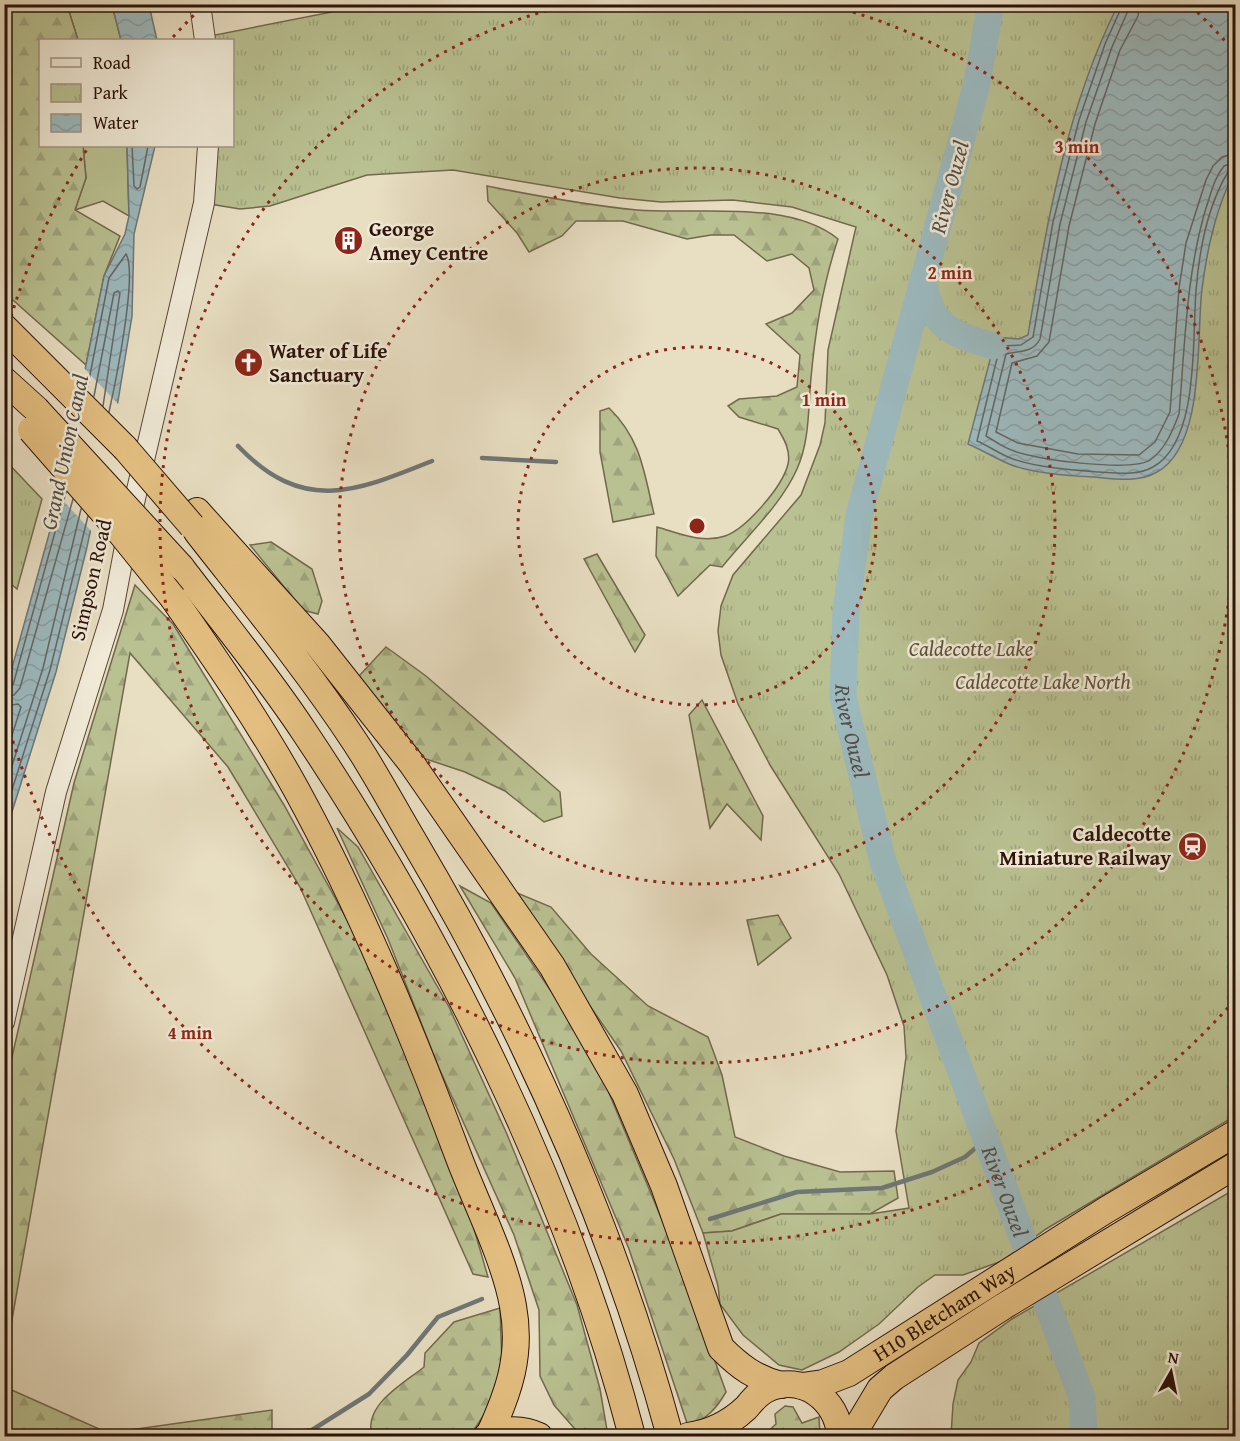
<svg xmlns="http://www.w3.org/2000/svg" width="1240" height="1441" font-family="'Gentium Book Plus',serif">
  <defs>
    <pattern id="forest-firs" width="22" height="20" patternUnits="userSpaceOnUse" patternTransform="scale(1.5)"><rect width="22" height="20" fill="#b9c091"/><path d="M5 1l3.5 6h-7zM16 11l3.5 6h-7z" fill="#9fa47c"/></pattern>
    <pattern id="park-tufts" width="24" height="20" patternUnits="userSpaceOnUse" patternTransform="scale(1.5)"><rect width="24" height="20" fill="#b9c091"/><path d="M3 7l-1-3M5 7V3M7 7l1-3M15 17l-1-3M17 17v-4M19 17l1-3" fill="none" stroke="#9fa47c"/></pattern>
    <pattern id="water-waves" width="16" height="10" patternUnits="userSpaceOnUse" patternTransform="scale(1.5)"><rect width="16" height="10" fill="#9cb9be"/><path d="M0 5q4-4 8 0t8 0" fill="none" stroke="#879ea2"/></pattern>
  </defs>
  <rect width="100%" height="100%" fill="#e8dec2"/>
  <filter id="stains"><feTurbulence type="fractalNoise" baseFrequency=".00333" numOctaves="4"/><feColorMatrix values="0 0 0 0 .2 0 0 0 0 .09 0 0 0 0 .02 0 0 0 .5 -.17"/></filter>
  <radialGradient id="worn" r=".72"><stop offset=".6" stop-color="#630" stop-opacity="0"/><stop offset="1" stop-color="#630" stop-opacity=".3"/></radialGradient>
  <g fill="#b9c091" stroke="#72694d" stroke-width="1.5">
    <path d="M67 5H112L121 40H78Z"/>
    <path d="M83 146H127L129 216 103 201 75 210 86 178Z"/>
  </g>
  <g fill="url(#forest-firs)" stroke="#72694d" stroke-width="1.5">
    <path d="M5 5H67L78 40H40V146H83L86 178 75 210 120 236 104 276 86 365 5 293Z"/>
    <path d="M487 186C537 196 586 205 637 210 698 215 788 199 838 239 823 284 815 332 811 378 808 408 810 440 797 469 781 505 747 536 722 567L710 565 678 596 656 556 657 527C679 533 702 544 725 536 746 529 783 486 788 464 791 451 784 439 778 429L739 417 728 406 739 399 777 396 797 387 800 355 766 324 792 313 814 290 809 268 792 254 767 261 734 235H711L687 239 623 221H576L562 236 529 252 517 233 488 201Z"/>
    <path d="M609 408C641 439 644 472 654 514L613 522 600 452V411Z"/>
    <path d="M271 542 312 569 322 601 318 614 303 610 250 545Z"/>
    <path d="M597 554 645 635 635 652 584 559Z"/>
    <path d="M135 585 173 624 284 805 357 938 438 1132 470 1215 488 1277 473 1274 300 887 228 767 130 653 5 1359V1088L74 783Z"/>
    <path d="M386 647 426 676 560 792 562 816 544 822 505 791 465 772 420 757 359 676Z"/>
    <path d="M702 700 763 816 761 840 727 804 710 828 689 715Z"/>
    <path d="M337 828 358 847 449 1007 506 1132 577 1305 600 1389 608 1436H581L554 1405 540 1376 539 1310 514 1235 439 1068 388 939Z"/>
    <path d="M460 886 491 903 591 1050 680 1263 726 1392C716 1409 707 1419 688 1426L629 1249 515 978Z"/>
    <path d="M510 890 551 907 591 954 648 1006 708 1037 722 1075 735 1137 784 1156 840 1172 894 1171 898 1198 870 1214H781L732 1231 703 1233 674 1159 621 1051Z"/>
    <path d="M778 915 791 938 758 965 747 920Z"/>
    <path d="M500 1308 502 1364 489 1407 470 1436H372C363 1405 403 1384 424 1367L425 1353 454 1322Z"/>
    <path d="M5 1387 108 1433 272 1410V1436H5Z"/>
    <path d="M785 1406 793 1407 802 1423 819 1417 820 1436H763L776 1424 775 1414Z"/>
  </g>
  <g fill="url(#park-tufts)" stroke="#72694d" stroke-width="1.5">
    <path d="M331 5H1235V1116L1046 1229 1002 1261 963 1275H935L918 1287 879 1324 839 1352 802 1370 779 1365 743 1335 720 1304 718 1286 703 1233 732 1231 781 1214H870L909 1208 896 1131 906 1057 904 1026 887 975 839 874 770 765 738 704 721 655 718 631 721 606 733 575 801 495 820 445 825 423 828 350 856 227 792 207 733 200 661 202 620 198 453 170 367 175 270 206 240 209 204 203 208 146H232V40H205V37L332 12Z"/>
    <path d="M5 460 42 499 17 589 5 579Z"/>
    <path d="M1235 1189V1436H951L953 1404 958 1380 971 1362 979 1343 1012 1319Z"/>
  </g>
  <g fill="url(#water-waves)" stroke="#6f7676" stroke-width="1.5">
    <path d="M112 5H149L157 40H121Z"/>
    <path d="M1118 5H1236L1235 171C1216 207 1207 249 1202 289 1196 337 1206 445 1157 472 1138 483 1115 479 1094 477 1070 476 1031 473 1009 464 995 458 982 450 968 444L996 337 1019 339 1028 335C1047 223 1066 108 1118 5Z"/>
    <path d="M127 146H155L134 234 132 316 118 401 87 547 56 672 5 834V693L59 498 104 276 125 234 129 216Z"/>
  </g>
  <path fill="#e8dec2" d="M83 367 120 406 93 533 57 494Z"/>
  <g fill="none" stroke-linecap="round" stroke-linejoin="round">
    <g stroke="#646664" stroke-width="1.5">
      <path d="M1123 4 1105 44 1079 120 1053 222 1033 337 1021 345 1000 346 977 441C989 446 1001 455 1013 459 1040 468 1072 470 1099 472 1117 473 1137 476 1153 467 1200 441 1192 337 1196 291 1199 252 1208 205 1228 172L1236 170"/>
      <path d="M1131 4 1112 47 1086 122 1060 224 1040 339C1032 354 1019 350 1006 354L986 436C995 441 1004 448 1014 451 1036 460 1132 472 1150 460 1165 450 1173 430 1179 414 1185 345 1186 275 1206 208 1211 194 1214 178 1224 166L1236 162"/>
      <path d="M1140 4 1138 16 1120 50 1095 124 1069 226 1049 342 1037 356 1012 363 996 432 1018 443 1078 454 1139 455 1155 442 1170 412 1179 288 1186 243 1206 180 1213 166 1222 157 1236 153"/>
      <path d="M132 146 134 186 137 189 140 187 148 146"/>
      <path d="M87 390 109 278 126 254C138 273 115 385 109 412"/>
      <path d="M94 396 114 293 118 291 120 293 103 406"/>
      <path d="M4 690 13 685 66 492"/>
      <path d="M4 697 14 695 20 688 73 499"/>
      <path d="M4 706 18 704 21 707 4 760"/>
      <path d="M4 791 43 668 81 509"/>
      <path d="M4 815 50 670 88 516"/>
    </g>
    <g stroke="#6f7676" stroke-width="4.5">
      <path d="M238 446C303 514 355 492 432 461"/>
      <path d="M482 458 556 462"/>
      <path d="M710 1219 797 1192 882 1188 932 1172 965 1157 985 1140"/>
      <path d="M274 1436 312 1430 369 1394 407 1355 438 1317 482 1299"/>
    </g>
    <g stroke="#9cb9be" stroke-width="27">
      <path id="s1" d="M991 4 976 87 859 515 846 612 843 697 883 862 1082 1398 1084 1436"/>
      <path d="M923 279C930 326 951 334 993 346"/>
    </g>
    <defs>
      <g id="tertiary">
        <path d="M200 4 205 40"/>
        <path d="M4 1022 56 792 113 610 130 520 204 203 208 146"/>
      </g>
      <g id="trunk">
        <path d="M4 327 125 448"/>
        <path d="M4 380 36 409"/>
        <path d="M197 511 318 645 412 764 552 966 625 1094 664 1186 721 1348C740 1367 755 1378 781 1385"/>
        <path d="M197 532C251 601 307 669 355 742 376 774 394 808 413 840 524 1027 613 1226 670 1436"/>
        <path d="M181 567C222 621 266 674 303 730 445 942 568 1189 632 1436"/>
        <path d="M173 598C216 660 259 722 296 789 360 906 412 1032 459 1158 476 1203 505 1260 513 1306 522 1355 509 1392 489 1435"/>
        <path id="s2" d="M802 1386 823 1383 849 1373 1106 1210 1236 1133"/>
        <path d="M487 1436C504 1429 522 1428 539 1436"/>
        <path d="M688 1436C710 1433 730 1423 746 1408 752 1401 758 1393 767 1389 803 1373 838 1400 840 1436"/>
        <path d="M847 1436 856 1429 880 1389 894 1377 1004 1306 1236 1165"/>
      </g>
    </defs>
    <use href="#tertiary" stroke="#5a4537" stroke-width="22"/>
    <use href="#trunk" stroke="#2b1209" stroke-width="28"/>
    <use href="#tertiary" stroke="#f0ead7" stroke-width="20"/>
    <use href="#trunk" stroke="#e4bf81" stroke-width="26"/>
    <defs>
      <g id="trunk-bridge">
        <path d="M36 409 181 567"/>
        <path d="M31 430 110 520 173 598"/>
        <path d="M125 448 192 526"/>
      </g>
    </defs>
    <use href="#trunk-bridge" stroke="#2b1209" stroke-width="28" stroke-linecap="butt"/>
    <use href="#trunk-bridge" stroke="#e4bf81" stroke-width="26"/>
  </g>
  <g fill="none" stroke="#8f2418" stroke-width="3" stroke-dasharray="3 6">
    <circle cx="697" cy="526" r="179"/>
    <circle cx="697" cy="526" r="358"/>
    <path d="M827 5A537 537 0 1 1 567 5"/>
    <path d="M1234 1001A717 717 0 0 1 6 718M6 334A717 717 0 0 1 89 146M173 37A717 717 0 0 1 203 6M1191 6A717 717 0 0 1 1234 51"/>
  </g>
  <defs>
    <symbol id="building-disc" viewBox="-11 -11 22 22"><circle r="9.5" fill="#8f2418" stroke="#f0ead7"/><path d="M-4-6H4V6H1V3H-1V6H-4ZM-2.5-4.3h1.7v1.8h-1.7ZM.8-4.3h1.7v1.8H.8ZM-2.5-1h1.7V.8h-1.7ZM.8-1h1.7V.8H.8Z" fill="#fff"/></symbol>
    <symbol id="church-disc" viewBox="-11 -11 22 22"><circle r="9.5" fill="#8f2418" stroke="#f0ead7"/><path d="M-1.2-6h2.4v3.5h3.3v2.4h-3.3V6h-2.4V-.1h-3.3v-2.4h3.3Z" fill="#fff"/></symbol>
    <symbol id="station-disc" viewBox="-11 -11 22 22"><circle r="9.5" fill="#8f2418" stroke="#f0ead7"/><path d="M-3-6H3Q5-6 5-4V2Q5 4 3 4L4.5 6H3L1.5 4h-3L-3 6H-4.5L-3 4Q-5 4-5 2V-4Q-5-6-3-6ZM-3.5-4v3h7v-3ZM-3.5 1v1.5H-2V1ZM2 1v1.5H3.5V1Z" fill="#fff"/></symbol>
  </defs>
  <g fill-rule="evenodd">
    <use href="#building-disc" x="332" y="224" width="33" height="33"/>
    <use href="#church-disc" x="232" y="346" width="33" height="33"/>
    <use href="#station-disc" x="1176" y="830" width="33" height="33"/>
  </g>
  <g text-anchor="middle" stroke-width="5" stroke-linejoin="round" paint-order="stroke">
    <g font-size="21" font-weight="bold" fill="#2b1209" stroke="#f0ead7" text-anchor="start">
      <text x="369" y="236">George<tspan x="369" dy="24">Amey Centre</tspan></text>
      <text x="269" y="358">Water of Life<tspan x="269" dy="24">Sanctuary</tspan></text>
      <text x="1171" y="841" text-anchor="end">Caldecotte<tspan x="1171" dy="24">Miniature Railway</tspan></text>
    </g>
    <g font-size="21" fill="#2b1209" stroke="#f0ead7">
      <text transform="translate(91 580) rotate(-77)" y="7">Simpson Road</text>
      <text dy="7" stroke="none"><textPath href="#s2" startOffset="162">H10 Bletcham Way</textPath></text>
    </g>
    <g font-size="21" font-style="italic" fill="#5d4f39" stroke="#f0ead7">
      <text x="971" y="656">Caldecotte Lake</text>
      <text x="1043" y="689">Caldecotte Lake North</text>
    </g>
    <g font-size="22" font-style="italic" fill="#534c48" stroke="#f0ead7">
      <text transform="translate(949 187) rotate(-75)" y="8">River Ouzel</text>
      <text transform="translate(64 452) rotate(-78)" y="8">Grand Union Canal</text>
      <text dy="8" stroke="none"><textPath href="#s1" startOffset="746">River Ouzel</textPath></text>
      <text dy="8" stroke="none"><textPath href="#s1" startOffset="1232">River Ouzel</textPath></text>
    </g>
  </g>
  <circle cx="697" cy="526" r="9" fill="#8f2418" stroke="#f0ead7" stroke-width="3"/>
  <g font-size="18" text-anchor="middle" font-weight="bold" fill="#8f2418" stroke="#f0ead7" stroke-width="5" stroke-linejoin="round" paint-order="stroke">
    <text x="1077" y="153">3 min</text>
    <text x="950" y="279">2 min</text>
    <text x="824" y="406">1 min</text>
    <text x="190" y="1039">4 min</text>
  </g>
  <rect width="1240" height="1441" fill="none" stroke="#e8dec2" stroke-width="24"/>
  <rect x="6" y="6" width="1228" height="1429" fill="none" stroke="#2b1209" stroke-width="3"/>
  <rect x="12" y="12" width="1216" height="1417" fill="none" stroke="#2b1209" stroke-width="1.5"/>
  <rect x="39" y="39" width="195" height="108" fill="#f0ead7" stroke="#a19485" stroke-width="1.5"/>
  <rect x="51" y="58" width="30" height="9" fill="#f0ead7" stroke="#a19485" stroke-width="1.5"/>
  <text x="93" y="69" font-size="18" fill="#2b1209">Road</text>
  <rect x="51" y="84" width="30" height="18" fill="url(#park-tufts)" stroke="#a19485" stroke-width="1.5"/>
  <text x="93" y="99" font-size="18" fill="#2b1209">Park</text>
  <rect x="51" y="114" width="30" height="18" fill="url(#water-waves)" stroke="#a19485" stroke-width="1.5"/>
  <text x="93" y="129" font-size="18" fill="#2b1209">Water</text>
  <g transform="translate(1171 1372) rotate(9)" stroke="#f0ead7" stroke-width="4.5" paint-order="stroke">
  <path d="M0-4.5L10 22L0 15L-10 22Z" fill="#2b1209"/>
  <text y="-9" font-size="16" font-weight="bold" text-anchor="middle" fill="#2b1209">N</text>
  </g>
  <rect width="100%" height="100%" filter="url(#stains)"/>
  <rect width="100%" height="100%" fill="url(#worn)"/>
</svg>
